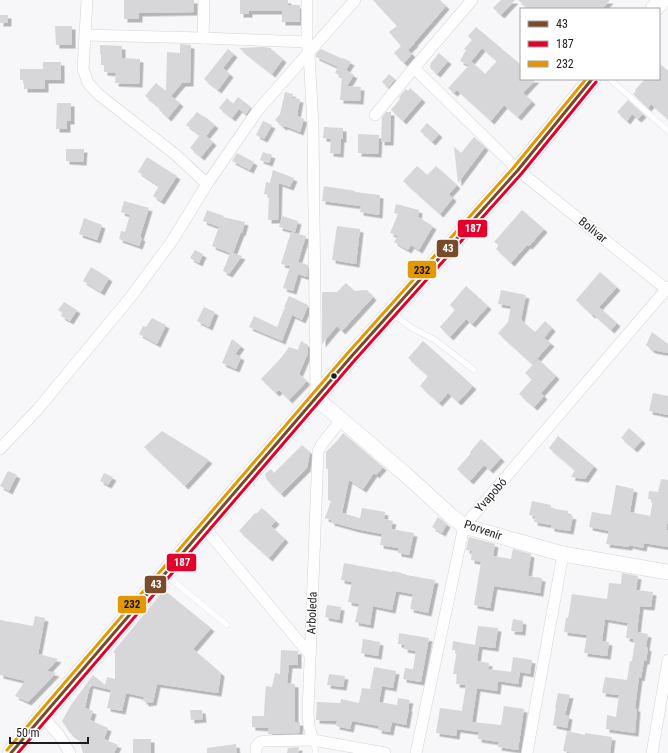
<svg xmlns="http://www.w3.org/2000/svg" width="668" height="753" font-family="'Roboto Condensed',sans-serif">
  <defs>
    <filter id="shadow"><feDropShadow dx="3.5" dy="3.5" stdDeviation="0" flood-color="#0004"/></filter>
  </defs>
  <rect width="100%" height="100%" fill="#f7f6f9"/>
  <g fill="#d7d6d9" filter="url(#shadow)">
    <path d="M124 0H194V12L139 13V19H124Z"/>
    <path d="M240 0H288V5H300V22H282V11H249V14H240Z"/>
    <path d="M373 0H440L446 6 414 43H415L408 50 412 54 404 63 394 53 401 46 389 32 397 26Z"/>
    <path d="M501 0H515L501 15 493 8Z"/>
    <path d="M518 0H610L602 9H528Z"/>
    <rect x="0" y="15" width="8" height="8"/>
    <path d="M55 26H72V45H56Z"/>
    <path d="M476 27 521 65V79H536L523 93 532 101 518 117 504 105 491 121 457 90 454 93 448 88 472 62 485 74 497 61 482 48 468 65 460 61 466 50 464 49 472 40 468 36Z"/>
    <path d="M180 44 191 45 190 83H182L171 96 180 103 168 118 159 110 160 108 145 96 156 83 166 91 167 52 180 53Z"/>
    <path d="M100 45 122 46V58L140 59 139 84 115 83 116 73 104 72V65H101V54H100Z"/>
    <path d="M263 47 271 48V49L283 59 272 74 239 48Z"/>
    <path d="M228 49 234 54 223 68 230 74 218 90 204 79Z"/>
    <path d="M321 49 343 59V58L351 62 346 70 354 75 347 86 361 87 360 101 340 100 342 77 335 73 338 67 316 57V54Z"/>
    <path d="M439 53 448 61 437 74 431 69 430 66 431 63Z"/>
    <path d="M43 62H61V80H45V89H24V80H20V69H43Z"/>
    <path d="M659 63 668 71V119L651 104 648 108 633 94 636 91 635 90 645 79H659Z"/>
    <path d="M389 74 395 79 388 88 382 82Z"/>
    <path d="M410 88 422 99 403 121 391 110 400 99 399 97 406 89 408 91Z"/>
    <path d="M285 92 293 94 292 98 300 99 297 116 304 119 300 132 285 126 283 127 275 120 280 114Z"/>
    <path d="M238 97 251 107 246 114 239 109 232 118 219 108 227 98 233 104Z"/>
    <path d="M628 100 643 114 638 119 632 114 627 121 617 112Z"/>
    <path d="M57 103H71V121H67V129H56Z"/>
    <path d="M197 112 204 117V116L215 125 206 136 213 142 201 157 190 148 200 135 186 125Z"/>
    <path d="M386 112H391L390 142H381L382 117Z"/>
    <path d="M263 121 272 125 264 139 256 135Z"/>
    <path d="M427 123 439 134 432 142 420 131Z"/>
    <path d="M324 127 343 128V139H341L340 154 330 153 331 139 323 138Z"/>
    <path d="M358 134 379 135 378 154 358 153Z"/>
    <path d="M474 137 485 147 458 183 454 147 461 153Z"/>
    <path d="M66 149H84L83 162 66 161Z"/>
    <path d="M263 152 272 155 269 163 260 160Z"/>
    <path d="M237 153 254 162 250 170 232 161Z"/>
    <path d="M147 157 177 176 161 201 153 196 159 186 138 172Z"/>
    <path d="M417 166 427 175 436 166 457 185 449 194 453 198 440 214 403 181Z"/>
    <path d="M273 170 294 178 290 187 279 183 278 220H268L269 195 264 194 266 182 270 183Z"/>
    <path d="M324 186 355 191V192L380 195 379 215 360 212 361 206 322 201Z"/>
    <path d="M124 201 149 208 140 237 142 238 139 246 119 239 121 231 125 232 130 215 121 212Z"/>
    <path d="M396 204 419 210 418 217 433 226 419 250 411 245 408 250 394 242 398 236 390 233 398 214 394 213Z"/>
    <path d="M207 210 224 216 223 217 245 222 242 233 241 232 233 253 242 256 229 274 223 271 230 253 212 246 219 227 203 221Z"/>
    <path d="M522 210 544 229 529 246 527 245 511 263 496 249 499 245 494 242Z"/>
    <path d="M282 216 298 221 295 232 279 227Z"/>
    <path d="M84 218 102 225 97 240 79 234Z"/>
    <path d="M337 226 360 229 356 264 332 260Z"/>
    <path d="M291 232 306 236 298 262 308 265 307 277 298 274 293 291 283 288 290 266 281 264Z"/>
    <path d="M195 250 203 254 199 263 190 258Z"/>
    <path d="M91 267 109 278 101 292 83 281Z"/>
    <path d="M600 272 617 287 599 307 617 323 611 330 593 314 592 315 576 300Z"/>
    <path d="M346 283 354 291 367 290 373 297 342 331 337 326 322 344V292H337Z"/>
    <path d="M466 286 488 306 472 324 466 319 450 337 440 327 455 310 450 305Z"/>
    <path d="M501 290 526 295 521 320 535 332 545 321 552 328 544 338 551 343 532 364 498 333 508 322 511 306 498 304Z"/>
    <path d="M289 296 308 305V306L302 320 292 315 282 341 249 327 254 316 277 327 285 307H284Z"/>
    <path d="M64 302 77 310 70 321 61 316 63 313 58 310Z"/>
    <path d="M204 307 215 312 209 327 197 321Z"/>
    <path d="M152 318 166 325 157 344 139 334 143 326 146 327Z"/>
    <path d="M652 332 668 344V353L652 350 646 345Z"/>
    <path d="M232 339 241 346 235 354 241 357 236 369 222 363Z"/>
    <path d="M301 341 308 345V353L299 374 307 381 289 400 279 390 276 393 261 379 281 358 289 347 298 350Z"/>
    <path d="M423 341 473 386 458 402 448 393 439 403 420 386 428 376 408 358Z"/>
    <path d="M538 359 556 376 541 393 544 396 534 407 519 394 532 379 525 373Z"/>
    <path d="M653 393 668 396V415L649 411Z"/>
    <path d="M629 428 642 440 634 449 621 438Z"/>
    <path d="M162 431 209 460 185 486 144 447Z"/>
    <path d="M343 433 383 467 376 475 374 473 363 489 349 480 342 513 360 518 362 508 385 512 384 519 393 521 391 529 414 533 409 555 398 553V548L380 545 382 534 356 529 331 522V520L325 518 331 501 328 500V469H326V452L338 440Z"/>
    <path d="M558 436 594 466 585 479 571 477 575 470 549 448Z"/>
    <path d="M481 439 501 458 490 470 484 465 470 481 457 469 471 453 470 452Z"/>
    <path d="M302 445 310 452 307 468 281 494 267 480 265 474 271 469 274 473Z"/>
    <path d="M8 471 17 475 9 491 0 486Z"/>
    <path d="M104 473 113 477 108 485 100 481Z"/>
    <path d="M661 479 668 480V518L666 530H668V547L644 543 643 548 629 545V547L606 544 609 531 589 527 592 512 611 515 616 485 634 489 630 512 650 516 653 500 648 499 649 491 658 492Z"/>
    <path d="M532 501 551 505 550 508 568 511V515L573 516 570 531 551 528V525L534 522 535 516 529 515Z"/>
    <path d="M262 508 276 521 271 526 285 539 269 558 239 531 255 513 256 514Z"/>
    <path d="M438 517 447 524 442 533 432 527Z"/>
    <path d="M469 537 495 544 493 556 511 559 513 549 531 554 528 576 542 578 540 593 494 586 490 608 474 605 481 562 471 560 472 551 466 550Z"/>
    <path d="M344 563 392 572V571L402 573V574H406L405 576 406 575 435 580 428 613 410 609 413 594 396 591 392 610 373 606 370 625 355 622 359 604 348 602 352 582 341 580Z"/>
    <path d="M622 573 638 576 636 590 653 592 651 607 640 606 637 632 648 634 646 647 648 648 646 661H644L641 678 639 677 635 708H637L635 733 606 729 607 715 616 717 619 695 602 693 605 677 627 680 630 661H632L635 641H633V639L626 638 628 623 605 619 602 641 609 642 607 656 584 653 587 635 564 632 566 617 568 618 572 594 607 599 609 583 621 584Z"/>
    <path d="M164 590 211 628 193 649 221 673 218 693 157 684 153 702 145 703V701H143L144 697 126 693 122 711 107 708 111 690 90 685 85 708 93 711 90 720 108 728 104 739 118 745 114 753H83L79 739 70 733 62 721 71 705 93 675 105 685 107 677 115 679V653L113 652Z"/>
    <path d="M327 605 341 607 339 620 325 617Z"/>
    <path d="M35 616 45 618 38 654 58 659 47 671 56 673 28 702 15 696 25 681 0 675V620L33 626Z"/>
    <path d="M513 619 523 621 522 632 511 631Z"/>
    <path d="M478 626 498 628 495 648 479 646 477 661 489 663 488 669 511 672 513 657 532 660 530 674 520 672 518 684 498 681 497 691 477 688 472 722 501 725 504 706 524 709 518 750 498 747 499 742 478 739 479 732 457 729 456 736 436 733 440 708 462 711 466 685 456 684 457 674H453L457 650H452L453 641 475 645Z"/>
    <path d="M399 633 429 638 421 682 403 679 405 668 413 669 416 651 404 649 405 645 398 644Z"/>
    <path d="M363 639 380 642 378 656 361 653Z"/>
    <path d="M281 650 298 651V665H289L287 683 295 684V722H300L299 733 268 734 269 728 252 727V716H264L265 696 266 686 272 687 275 673 280 674Z"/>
    <path d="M374 667 396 671 393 688 382 686 379 702 397 705 398 698 410 700 408 708H409L406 725 392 722 390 732 378 730 379 726 352 721 350 729 336 726 337 721 316 720 317 702 340 703 341 699 359 703 362 688 370 689Z"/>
    <path d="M329 674 345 676 343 687 327 685Z"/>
    <path d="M558 693 570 695 565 715 569 716 567 728 553 725 556 708H555Z"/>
    <path d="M190 710H202L203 719 191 720Z"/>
    <path d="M567 731 585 735V733L612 737 610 753H573L563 751Z"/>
    <rect x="133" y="739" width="18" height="14"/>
    <path d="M236 744 237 753H207V748Z"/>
    <path d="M299 747 298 753H287L288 748Z"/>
  </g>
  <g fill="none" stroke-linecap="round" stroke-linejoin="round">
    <defs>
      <g id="lane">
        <path d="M610 79 668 131"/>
        <path d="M393 314 412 328 435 340 474 370"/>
        <path d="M166 575 227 625"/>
        <path d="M313 740 316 753"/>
      </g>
      <g id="street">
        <path d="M87 0 83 69 88 83 98 94 176 155 207 184"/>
        <path d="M307 0V42L309 54 313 126 316 398"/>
        <path d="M85 35 203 38 307 42"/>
        <path d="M203 38 204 0"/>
        <path d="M414 68 518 170 666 289 668 290"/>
        <path d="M375 115 414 68 472 0"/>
        <path d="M341 420 322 444 318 452 308 713 309 726 313 740 385 753"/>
        <path d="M0 449 37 410 130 298 172 241 207 184 258 110 355 0"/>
        <path d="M204 527 310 655"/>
        <path d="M42 716 59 735 70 753"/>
        <path d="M256 753V747L260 742 264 741 313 740"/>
        <path d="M416 753 464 526 668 287"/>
        <path d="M527 753 563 554"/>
        <path d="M652 753 668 660"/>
      </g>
      <path id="secondary" d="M316 398 405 474 450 515 464 526 563 554 668 572"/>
      <g id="primary">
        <path d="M654 9 662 0"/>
        <path d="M11 753 350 358 518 170 592 79"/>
      </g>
    </defs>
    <use href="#lane" stroke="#d4d3d5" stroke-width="6"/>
    <use href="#street" stroke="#d4d3d5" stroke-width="12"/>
    <use href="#secondary" stroke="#d4d3d5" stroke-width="16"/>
    <use href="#primary" stroke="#d4d3d5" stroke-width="18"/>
    <use href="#lane" stroke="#fefefe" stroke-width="5.5"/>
    <use href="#street" stroke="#fefefe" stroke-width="11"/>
    <use href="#secondary" stroke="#fefefe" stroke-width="15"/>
    <use href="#primary" stroke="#fefefe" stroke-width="17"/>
    <defs>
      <path id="bus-1" d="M11 753 350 358 518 170 592 79"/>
      <path id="bus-2" d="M18 753 354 361 522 173 596 82"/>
      <path id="bus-3" d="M7 750 346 355 514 167 586 79"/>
    </defs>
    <use href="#bus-1" stroke="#fff" stroke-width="6"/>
    <use href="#bus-2" stroke="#fff" stroke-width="6"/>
    <use href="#bus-3" stroke="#fff" stroke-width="6"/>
    <use href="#bus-1" stroke="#7a4b2a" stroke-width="3"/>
    <use href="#bus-2" stroke="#e4002b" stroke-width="3"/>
    <use href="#bus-3" stroke="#e19803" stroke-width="3"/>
  </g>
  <circle fill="#1d1c1e" stroke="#fff" stroke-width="1.5" cx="334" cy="376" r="3.5"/>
  <g text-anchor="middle" stroke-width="3" stroke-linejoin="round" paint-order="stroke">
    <g font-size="12" fill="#1d1c1e" stroke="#fff">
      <text transform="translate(593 230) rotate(39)" y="4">Bolivar</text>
      <text transform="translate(491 495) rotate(-49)" y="4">Yvapobó</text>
      <text transform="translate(483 530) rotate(19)" y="4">Porvenir</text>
      <text transform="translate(312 613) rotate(-88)" y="4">Arboleda</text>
    </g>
  </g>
  <g stroke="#fff" stroke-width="1.5">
    <rect x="457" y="219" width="31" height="19" rx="4" fill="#e4002b"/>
    <rect x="436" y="239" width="23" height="19" rx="4" fill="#7a4b2a"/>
    <rect x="407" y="260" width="30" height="19" rx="4" fill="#e19803"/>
    <rect x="166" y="553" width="31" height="19" rx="4" fill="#e4002b"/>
    <rect x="144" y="575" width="23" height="19" rx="4" fill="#7a4b2a"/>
    <rect x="117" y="595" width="30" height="19" rx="4" fill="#e19803"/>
  </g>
  <g font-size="11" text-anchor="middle" font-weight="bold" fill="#fff">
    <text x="473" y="232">187</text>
    <text x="448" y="252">43</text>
    <text x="182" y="566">187</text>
    <text x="156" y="588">43</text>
  </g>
  <g font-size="11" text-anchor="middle" font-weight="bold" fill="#111">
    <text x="422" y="274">232</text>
    <text x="132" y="608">232</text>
  </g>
  <rect x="520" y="8" width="140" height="72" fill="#ffffff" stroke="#a5a4a5"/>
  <rect x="528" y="21" width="20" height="6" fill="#7a4b2a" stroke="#a5a4a5"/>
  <text x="556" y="28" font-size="12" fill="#1d1c1e">43</text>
  <rect x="528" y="41" width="20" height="6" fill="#e4002b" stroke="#a5a4a5"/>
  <text x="556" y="48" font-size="12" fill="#1d1c1e">187</text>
  <rect x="528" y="61" width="20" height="6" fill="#e19803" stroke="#a5a4a5"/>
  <text x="556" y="68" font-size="12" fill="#1d1c1e">232</text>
  <path d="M10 737v6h78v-6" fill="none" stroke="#1d1c1e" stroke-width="2"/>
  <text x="16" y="737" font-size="12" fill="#1d1c1e" stroke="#ffffff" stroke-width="3" paint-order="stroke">50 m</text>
</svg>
